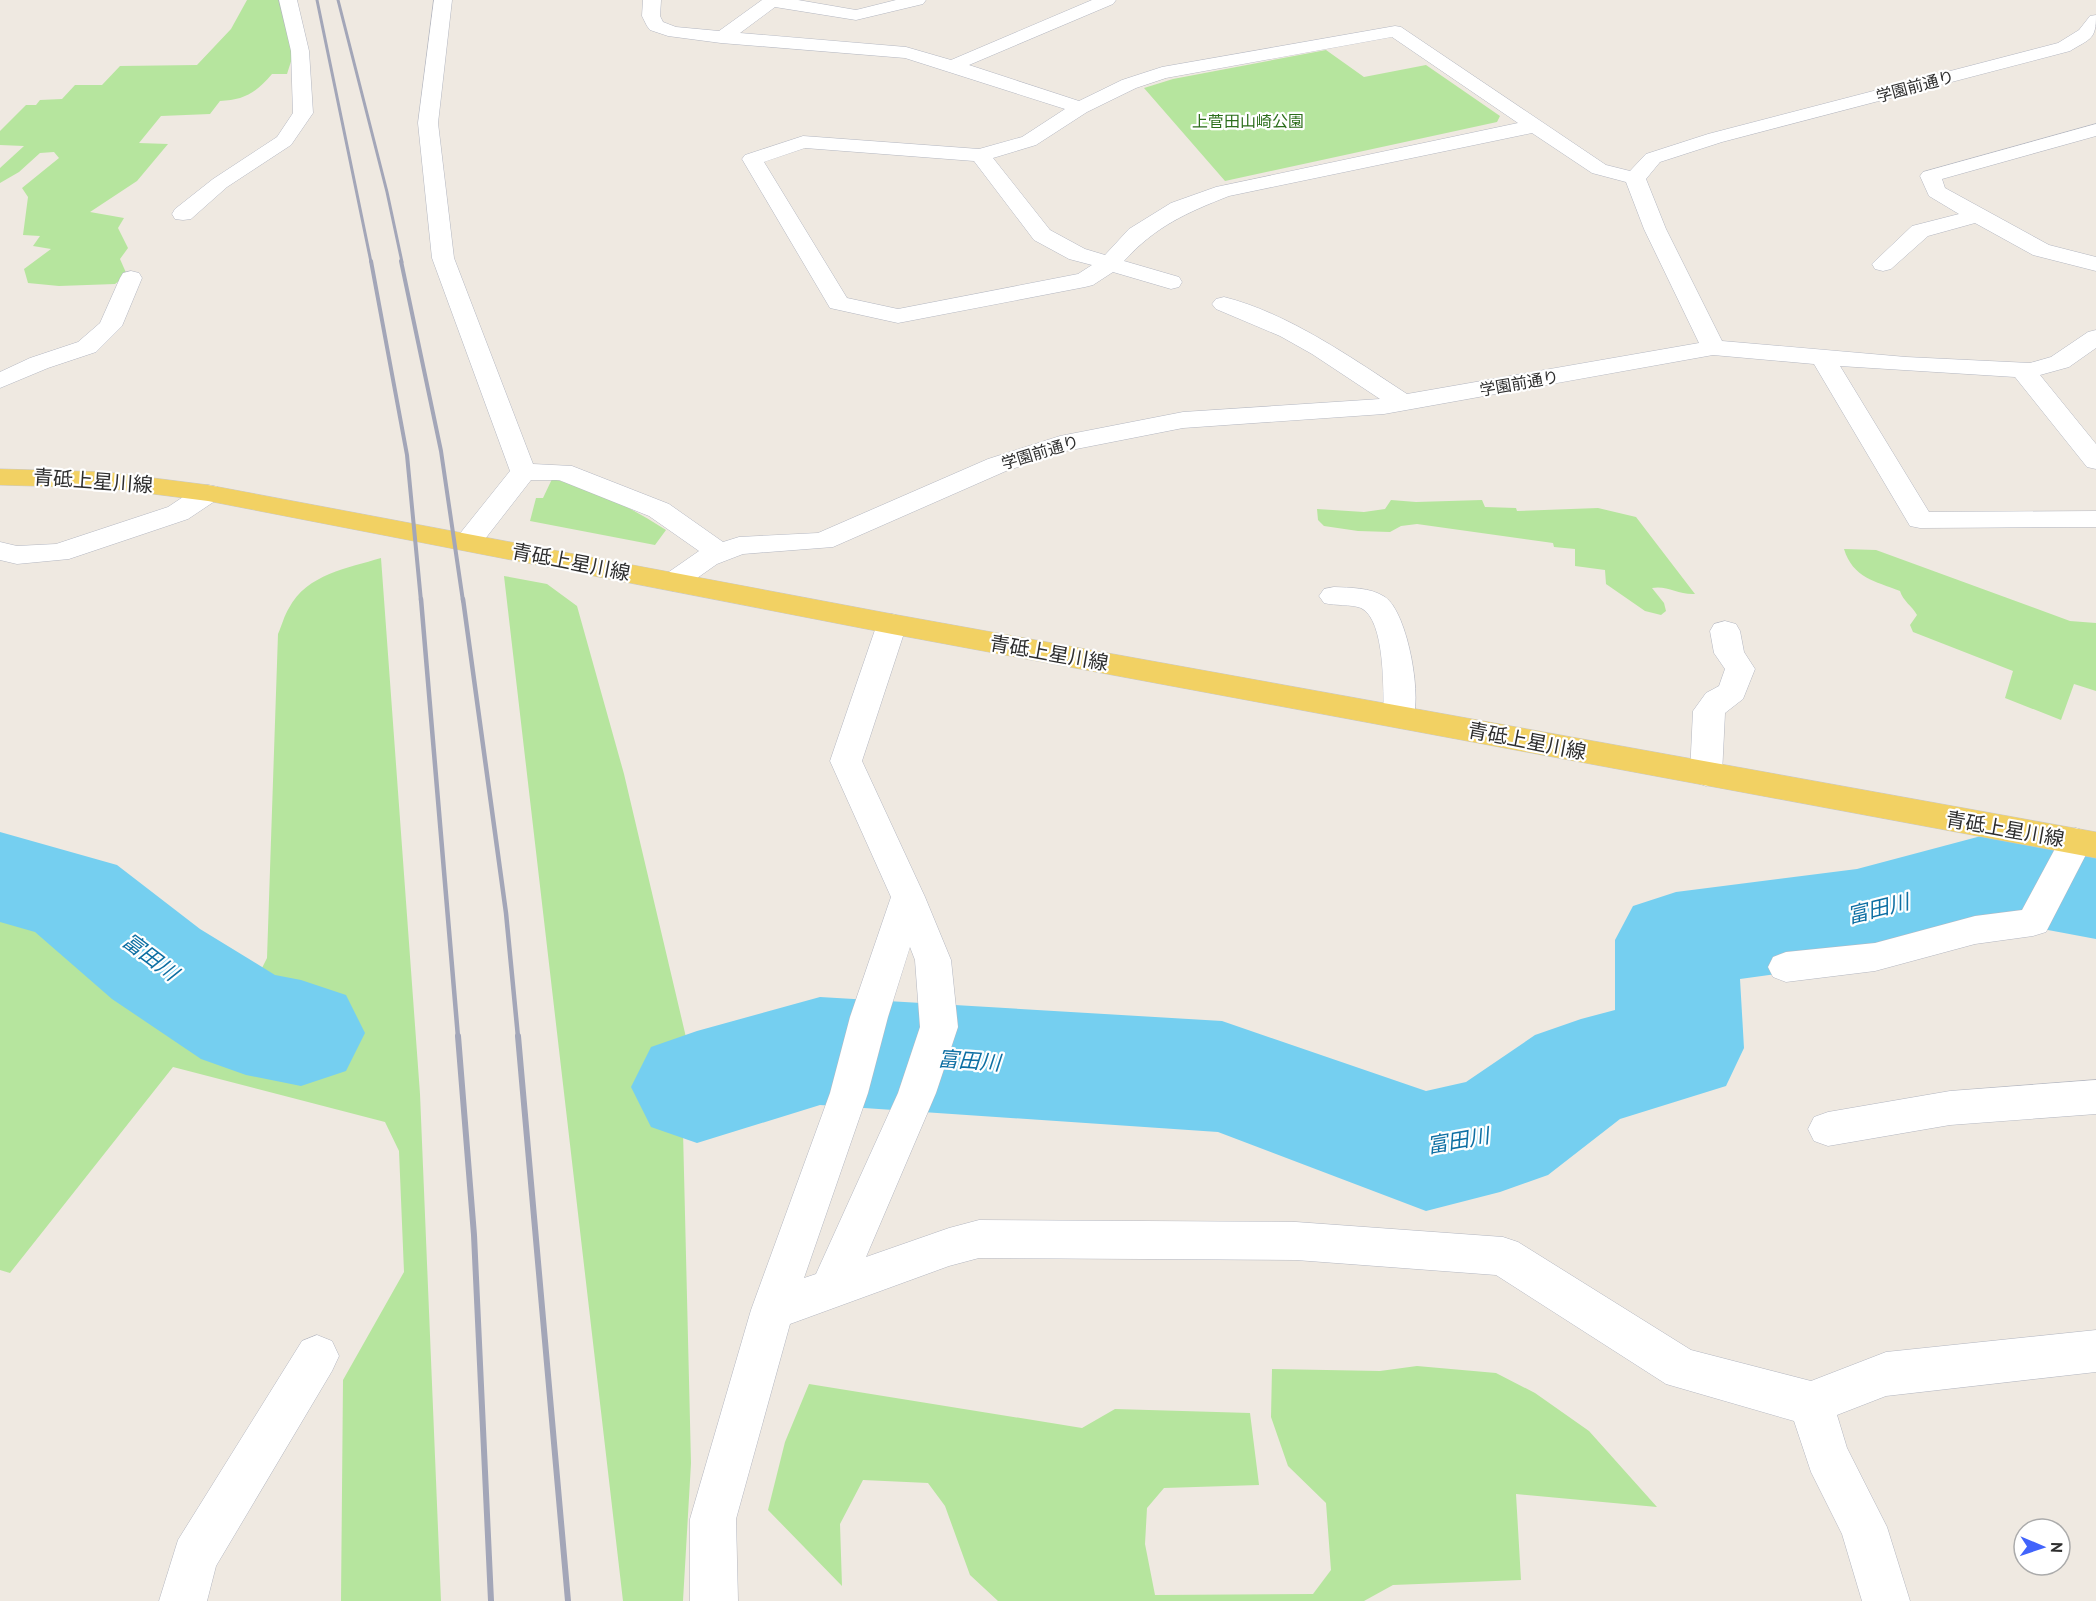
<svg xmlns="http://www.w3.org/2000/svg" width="2096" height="1601" font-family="'PT Sans','Noto Sans JP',sans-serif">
  <rect width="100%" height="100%" fill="#efe9e1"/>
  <g fill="#b6e59e">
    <path d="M247 0H281L294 52 287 74H272C256 93 244 100 220 101L210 114 161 116 139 143 168 144 137 181 90 212 124 218 118 228 128 248 120 259 127 275 115 284 59 286 28 283 24 269 51 249 33 246 40 236 23 235 28 197 22 188 59 158 54 152 40 153 19 172 0 183V168L24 146 0 145V131L26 105H36L40 100 62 99 75 85H102L120 66 197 65 231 29Z"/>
    <path d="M1326 50 1364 77 1426 65 1500 116 1497 122 1225 181 1144 88 1173 79Z"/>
    <path d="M552 479C594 488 630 507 666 530L655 545 530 521 536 498H543Z"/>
    <path d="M1391 500 1416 502 1482 500 1485 507 1516 508 1517 511 1598 508 1636 517 1695 594C1678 595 1667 585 1652 588L1664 603 1666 611 1661 615 1645 611 1606 584 1605 570 1575 566V549L1554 547 1553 543 1417 524 1401 526 1390 532 1358 531 1324 526 1318 520 1317 509 1364 512 1385 509Z"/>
    <path d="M1844 549 1876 550 2070 621 2096 623V691L2074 684 2061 720 2005 698 2013 671 1913 632 1910 625 1917 615C1912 606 1903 601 1900 591 1875 581 1853 578 1844 549Z"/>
    <path d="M381 558 420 1094 441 1601H341L343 1380 404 1272 399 1151 385 1122 173 1067 10 1273 0 1270V889L70 910 121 969 182 1009 194 1044H224L267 958 278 634C282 625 284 616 289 608 307 574 348 568 381 558Z"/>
    <path d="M504 576 547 584 577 606 624 774 693 1067 683 1131 691 1463 683 1601H623Z"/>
    <path d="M1417 1366 1496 1373 1535 1393 1589 1431 1657 1507 1516 1494 1521 1580 1393 1585 1364 1601H998L970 1575 945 1506 928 1483 863 1480 840 1524 842 1586 768 1510 785 1442 809 1384 1082 1428 1115 1409 1250 1413 1259 1485 1164 1488 1147 1508 1145 1544 1155 1595 1313 1594 1331 1570 1326 1503 1288 1466 1271 1417 1272 1369 1380 1371Z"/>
  </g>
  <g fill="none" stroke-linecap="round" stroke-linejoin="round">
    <g fill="#75cff0" fill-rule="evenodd">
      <path d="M2000 831 2096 847V939L2000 921 1857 963 1740 979 1744 1048 1726 1086 1620 1119 1548 1175 1500 1192 1426 1211 1218 1132 820 1105 697 1143 651 1127 631 1087 651 1047 697 1031 820 997 1222 1021 1426 1091 1466 1082 1535 1035 1581 1019 1615 1010V940L1633 906 1676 892 1857 869Z"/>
      <path d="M0 832 117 865 200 929 275 975 301 980 346 995 365 1033 346 1071 301 1086 246 1075 201 1059 112 999 35 932 0 922Z"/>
    </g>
    <defs>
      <g id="minor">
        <path d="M279 0H297L309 51 313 113 291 145 227 187 191 219 183 220 175 219 172 214 175 209 213 179 277 137 293 113 291 51Z"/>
        <path d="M434 0H452L438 123 454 258 533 464 572 466 669 504 723 542 739 537 818 533 988 459 1060 436 1183 412 1380 399 1312 354 1280 336 1216 309 1212 304 1216 299 1224 297C1288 313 1352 358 1407 394L1699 343 1644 229 1626 182 1592 173 1532 133 1229 196C1186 213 1156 226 1124 261L1179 277 1182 282 1179 287 1171 289 1113 272 1093 285 1085 287 898 323 830 308 742 159 745 155 803 136 979 149 1022 137 1065 109 905 58 721 43 668 36 650 30 647 26 642 16 643 0H661L660 16 663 22 676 27 719 31 762 0H798L856 10 896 0H926L923 4 856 20 775 7 740 33 906 47 951 60 1092 0H1116L1113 4 969 65 1079 101 1122 80 1162 67 1395 26 1401 27 1606 165 1630 171 1646 154 1708 134 2058 43 2079 30 2090 16 2096 15C2096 40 2091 38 2070 51L1722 142 1660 162 1646 179 1666 229 1722 341 1906 357 2030 363 2051 357 2088 332 2096 330V348L2069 367 2040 375 2096 444V469L2087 467 2015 377 1840 366 1929 512 2096 511V527L1920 528 1910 526 1814 364 1713 355 1384 414 1183 428 1066 451 1006 471 833 547 743 554 717 564 683 588 673 591 663 588 659 582 663 576 699 551 649 516 559 480H531L478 548 468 551 458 548 454 542 458 536 510 471 432 258 418 123ZM1392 37 1518 123 1216 187 1171 203 1129 229 1105 255 1085 249 1050 230 993 158 1036 145 1087 112 1136 88 1166 78ZM805 148 974 161 1034 240 1069 259 1092 265 1078 274 898 309 847 298 764 162Z"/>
        <path d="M2096 124V136L1942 179 1945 188 2049 245 2096 257V271L2033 255 1975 223 1928 236 1891 269 1883 271 1875 269 1872 264 1912 226 1959 214 1929 196 1920 176 1923 172Z"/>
        <path d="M131 271 139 273 142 278 122 326 96 352 48 368 0 388V372L30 358 78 342 100 323 120 278 123 273Z"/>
        <path d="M208 485 218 487 222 493 218 499 188 519 69 559 17 564 0 560V542L17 546 56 544 168 507 198 487Z"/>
        <path d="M1334 587C1350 588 1370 587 1385 597 1408 612 1424 703 1411 725L1400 728 1389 725 1384 717C1383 693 1386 620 1361 608 1350 604 1336 606 1324 603L1319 596 1324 589Z"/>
        <path d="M892 614 902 617 907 624 862 761 925 897 951 960 958 1027 936 1093 866 1257 949 1228 979 1220 1296 1222 1503 1237 1518 1242 1691 1350 1811 1381 1886 1352 2096 1330V1372L1886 1396 1837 1415 1847 1448 1887 1527 1910 1601H1862L1842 1534 1811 1472 1794 1421 1666 1384 1496 1275 1296 1260 979 1258 949 1266 790 1324 736 1519 738 1601H690V1519L751 1310 830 1093 850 1017 891 897 830 761 877 624 882 617ZM910 947 915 960 920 1027 898 1093 816 1274 804 1278 868 1093 888 1017Z"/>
        <path d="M1725 621 1736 624 1740 631 1744 652 1755 669 1743 699 1725 713 1722 774 1717 782 1706 786 1695 782 1690 774 1693 711 1706 693 1719 686 1725 669 1714 653 1710 631 1714 624Z"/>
        <path d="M2076 828 2088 832 2093 841 2046 932 2033 936 1975 944 1875 971 1786 982 1773 977 1768 967 1773 957 1786 952 1875 943 1975 916 2022 910 2064 832Z"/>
        <path d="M2096 1080V1114L1950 1125 1828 1146 1814 1141 1808 1129 1814 1117 1828 1112 1950 1091Z"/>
        <path d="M317 1335 332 1341 339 1356 332 1371 216 1566 207 1601H159L178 1540 302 1341Z"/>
      </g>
      <path id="major" d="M0 469 106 472 208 485 892 614 2096 832V858L892 634 208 501 106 488 0 485Z"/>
    </defs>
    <use href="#minor" stroke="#b4b7c1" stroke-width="1"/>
    <use href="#major" stroke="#c9c9c9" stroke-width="1"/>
    <use href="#minor" fill="#fff" fill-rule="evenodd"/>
    <use href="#major" fill="#f2d163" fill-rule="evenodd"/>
    <g stroke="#a3a6b8" stroke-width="3">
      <path d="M317 0 371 262"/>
      <path d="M338 0 387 192 402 262"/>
    </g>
    <g stroke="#a3a6b8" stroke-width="4">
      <path d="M371 261 407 455 421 601"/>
      <path d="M401 261 441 451 463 601"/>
    </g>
    <g stroke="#a3a6b8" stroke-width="4.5">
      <path d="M421 599 458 1037"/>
      <path d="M463 599 506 913 518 1037"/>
    </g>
    <g stroke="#a3a6b8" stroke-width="6">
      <path d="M458 1036 474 1235 491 1601"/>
      <path d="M518 1036 568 1601"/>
    </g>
  </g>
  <g text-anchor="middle" stroke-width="4.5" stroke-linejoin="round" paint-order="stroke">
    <g font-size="16" fill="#2e2e2e" stroke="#fff">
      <text transform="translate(1915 86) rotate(-15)" y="6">学園前通り</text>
      <text transform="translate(1519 383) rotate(-10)" y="6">学園前通り</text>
      <text transform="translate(1040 452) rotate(-17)" y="6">学園前通り</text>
    </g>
    <g font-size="16" fill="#2c6e1b" stroke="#fff">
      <text x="1248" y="127">上菅田山崎公園</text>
    </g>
    <g font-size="20" fill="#2e2e2e" stroke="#fff">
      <text transform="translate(93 481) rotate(4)" y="7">青砥上星川線</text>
      <text transform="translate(571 562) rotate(11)" y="7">青砥上星川線</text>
      <text transform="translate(1049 653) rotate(10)" y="7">青砥上星川線</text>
      <text transform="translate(1527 741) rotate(11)" y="7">青砥上星川線</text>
      <text transform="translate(2005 829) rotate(10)" y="7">青砥上星川線</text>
    </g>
    <g font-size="21" font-style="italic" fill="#0d6fa3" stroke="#fff">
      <text transform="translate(1878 909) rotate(-14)" y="7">富田川</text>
      <text transform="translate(150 957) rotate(37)" y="7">富田川</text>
      <text transform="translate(969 1061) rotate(4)" y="7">富田川</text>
      <text transform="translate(1458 1141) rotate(-10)" y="7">富田川</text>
    </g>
  </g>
  <g transform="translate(2042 1547) rotate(92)"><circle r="28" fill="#ffffff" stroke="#ababab" stroke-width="1.5"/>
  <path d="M0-4.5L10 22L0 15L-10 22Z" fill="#4264fb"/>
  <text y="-9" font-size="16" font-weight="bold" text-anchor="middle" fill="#2e2e2e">N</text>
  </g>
</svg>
